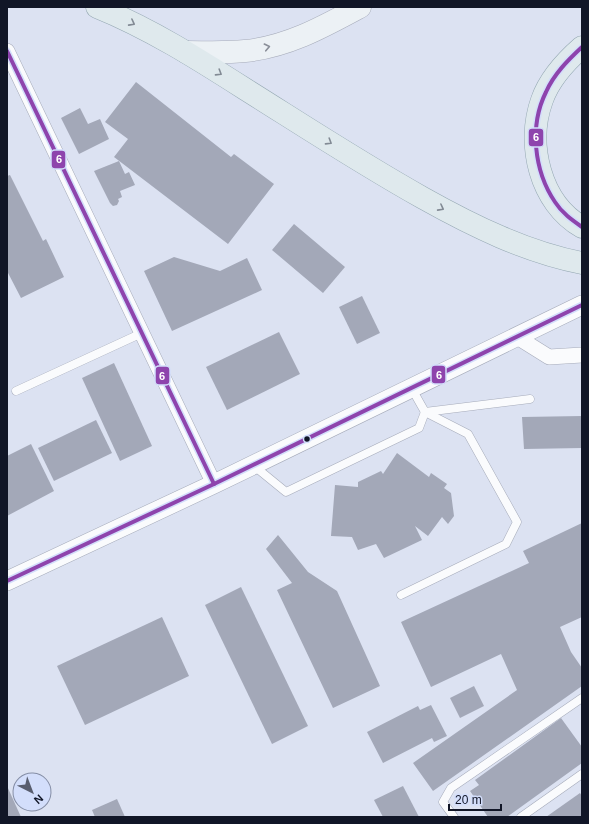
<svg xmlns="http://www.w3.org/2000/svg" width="589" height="824" font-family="Helvetica,sans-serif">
  <rect width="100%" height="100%" fill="#dce2f2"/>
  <g fill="#a3a8b8">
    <path d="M136 82 231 157 234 154 274 184 228 244 114 157 128 139 105 122Z"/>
    <path d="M80 108 88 124 100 119 109 139 79 154 61 118Z"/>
    <path d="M119 161 125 174 129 172 135 185 120 191 122 197 118 199 119 201 117 205 113 206 110 203 94 171Z"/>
    <path d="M10 175 43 241 46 239 64 277 21 298 7 271V176Z"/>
    <path d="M294 224 345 267 323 293 272 250Z"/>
    <path d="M174 257 220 271 247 258 262 290 172 331 144 271Z"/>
    <path d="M362 296 380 333 357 344 339 307Z"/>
    <path d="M279 332 300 374 227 410 206 367Z"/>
    <path d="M114 363 152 446 120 461 82 378Z"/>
    <path d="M582 416V448L524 449 522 417Z"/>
    <path d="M96 420 112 453 54 481 38 448Z"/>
    <path d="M31 444 54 491 7 516V456Z"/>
    <path d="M397 453 429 477 431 473 447 484 444 488 451 493 454 516 448 524 442 517 428 536 415 526 422 540 384 558 376 544 358 550 352 537 331 536 335 485 358 487V482L381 471 383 474Z"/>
    <path d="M582 523V617L560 627 571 652 582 668V686L433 791 413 763 517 690 501 654 431 687 401 622 529 563 523 551Z"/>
    <path d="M278 535 308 572 337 591 380 686 333 708 277 590 292 583 266 549Z"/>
    <path d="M241 587 308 726 272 744 205 605Z"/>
    <path d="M162 617 189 676 85 725 57 666Z"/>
    <path d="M474 686 484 706 460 718 450 698Z"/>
    <path d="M431 705 447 736 434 742 432 738 383 763 367 732 418 706 420 710Z"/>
    <path d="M561 718 582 747V763L507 817H488L470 791 479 785 475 780Z"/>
    <path d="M7 786 21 817H7Z"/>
    <path d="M403 786 419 817H383L374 800Z"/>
    <path d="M580 793 582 796V817H546Z"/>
    <path d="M117 799 125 817H95L92 810Z"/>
  </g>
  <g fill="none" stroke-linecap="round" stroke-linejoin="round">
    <defs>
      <g id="service">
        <path d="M16 391 142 333"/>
        <path d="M253 465 286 492 419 428 425 412 530 399"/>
        <path d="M401 595 506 544 517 522 468 434 425 412 412 389"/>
        <path d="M454 817 443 802 451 788 582 698"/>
        <path d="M521 817 582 774"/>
      </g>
      <g id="minor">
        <path d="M7 51 214 484"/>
        <path d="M517 337 549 357 582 355"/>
      </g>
      <path id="tertiary" d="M7 581 214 484 582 305"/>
      <path id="secondary" d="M186 52C206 52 226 53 245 51 287 47 323 27 360 7"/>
      <g id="primary">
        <path d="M97 7C149 28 198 59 245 89 304 126 362 164 423 198 473 226 526 252 582 263"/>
        <path d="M582 47C566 61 549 80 542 100 526 144 540 203 582 227"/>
      </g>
    </defs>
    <use href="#service" stroke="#a6abba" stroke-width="9"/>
    <use href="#minor" stroke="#a6abba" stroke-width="16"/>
    <use href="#tertiary" stroke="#a6abba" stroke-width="20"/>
    <use href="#secondary" stroke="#a6abba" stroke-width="23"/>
    <use href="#primary" stroke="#94a7b2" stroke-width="23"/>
    <use href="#service" stroke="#fafbfd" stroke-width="8"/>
    <use href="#minor" stroke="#fafbfd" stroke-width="15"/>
    <use href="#tertiary" stroke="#fafbfd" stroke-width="19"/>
    <use href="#secondary" stroke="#ecf1f5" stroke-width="22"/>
    <use href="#primary" stroke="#dfe9ed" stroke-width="22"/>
    <defs>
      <g id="bus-1">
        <path d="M582 47C568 60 554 74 546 92 529 126 534 171 555 202 562 213 572 220 582 227"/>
        <path d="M7 51 214 484"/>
        <path d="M7 581 214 484 582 305"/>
      </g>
    </defs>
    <use href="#bus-1" stroke="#d3defb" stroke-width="7"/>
    <use href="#bus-1" stroke="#8e44ad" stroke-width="4"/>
  </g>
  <defs><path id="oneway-chevron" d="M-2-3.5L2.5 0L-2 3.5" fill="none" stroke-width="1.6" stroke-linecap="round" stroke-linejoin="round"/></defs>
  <g stroke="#828a94">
    <use href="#oneway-chevron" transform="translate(132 23) rotate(28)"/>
    <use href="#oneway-chevron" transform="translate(219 73) rotate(32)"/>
    <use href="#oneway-chevron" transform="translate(329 142) rotate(32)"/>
    <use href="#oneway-chevron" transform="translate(441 208) rotate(28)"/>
  </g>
  <use stroke="#898e98" href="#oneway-chevron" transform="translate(267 47) rotate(-12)"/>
  <circle fill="#111627" stroke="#d3defb" stroke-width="1.5" cx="307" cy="439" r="3.5"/>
  <g stroke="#d3defb" stroke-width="1.5">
    <rect x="528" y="128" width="16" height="19" rx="4" fill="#8e44ad"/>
    <rect x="51" y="150" width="15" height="19" rx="4" fill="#8e44ad"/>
    <rect x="431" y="365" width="15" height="19" rx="4" fill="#8e44ad"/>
    <rect x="155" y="366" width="15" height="19" rx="4" fill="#8e44ad"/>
  </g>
  <g font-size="11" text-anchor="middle" font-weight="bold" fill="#fff">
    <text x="536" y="141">6</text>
    <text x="59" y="163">6</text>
    <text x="439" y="379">6</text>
    <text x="162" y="380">6</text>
  </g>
  <rect width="589" height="824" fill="none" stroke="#111627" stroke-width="16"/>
  <g transform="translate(32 792) rotate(138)"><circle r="19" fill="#d3defb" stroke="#858ea6"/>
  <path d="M0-3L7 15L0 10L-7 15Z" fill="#585d6e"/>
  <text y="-6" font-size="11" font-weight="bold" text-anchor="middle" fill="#111627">N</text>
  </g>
  <path d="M449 804v6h52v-6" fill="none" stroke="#111627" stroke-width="2"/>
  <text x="455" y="804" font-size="12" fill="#111627" stroke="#d3defb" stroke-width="3" paint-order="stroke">20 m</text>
</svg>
